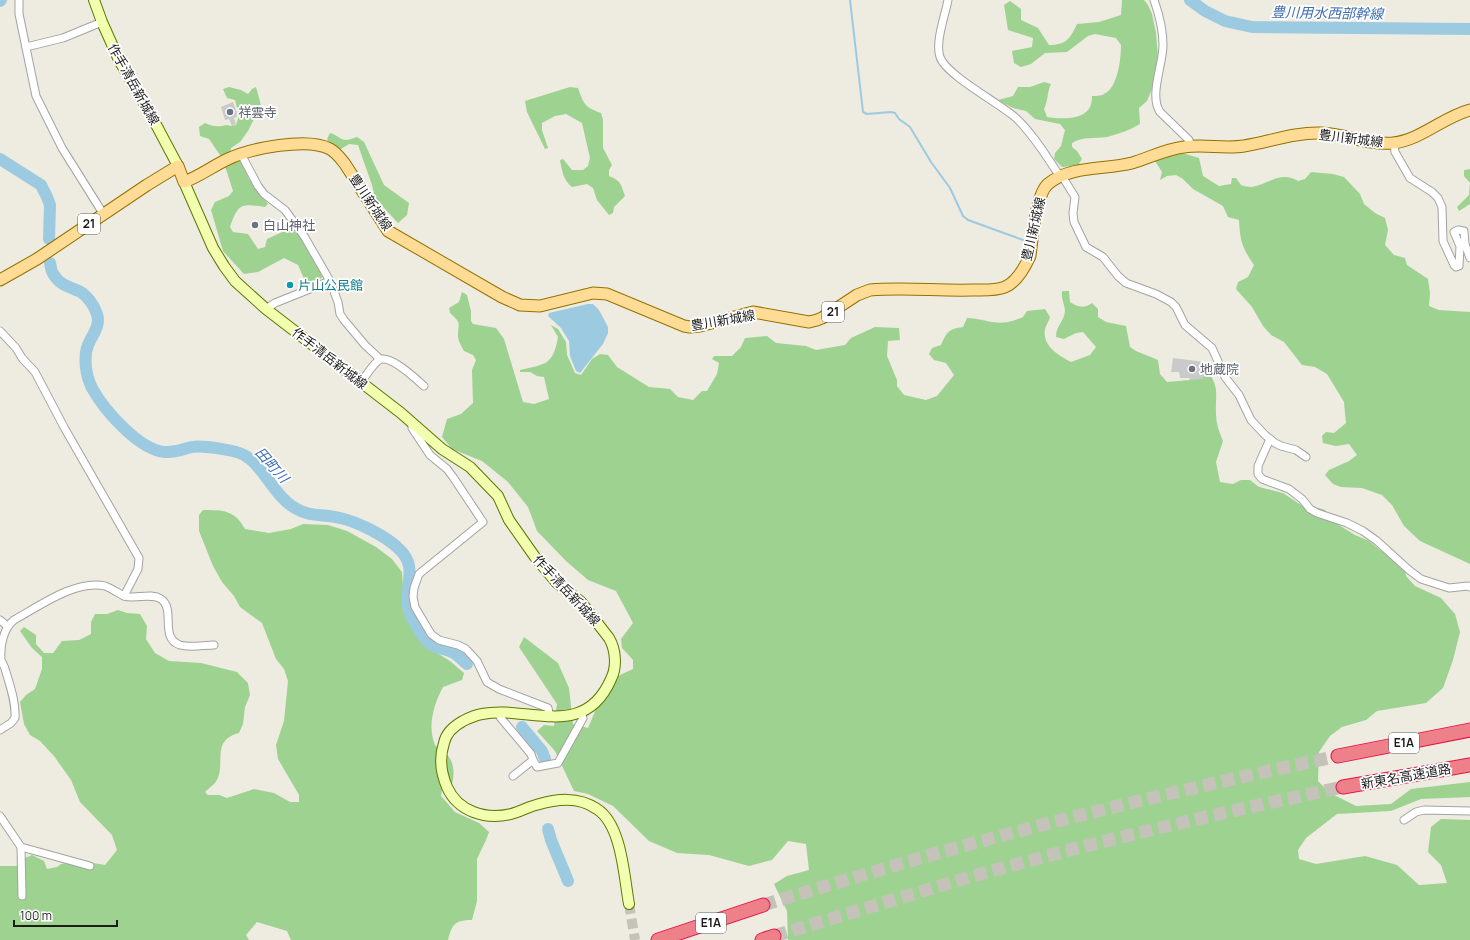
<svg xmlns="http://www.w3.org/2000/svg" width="1470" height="940" font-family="Manrope,'Noto Sans JP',sans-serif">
  <rect width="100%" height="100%" fill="#eeebe0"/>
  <g fill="#cacaca">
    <path d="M233 102 238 116 234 118 236 124 232 126 229 119 225 120 221 107Z"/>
    <path d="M1173 358 1205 362 1204 383H1191L1189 378H1180L1179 372H1171Z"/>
  </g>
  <g fill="#9ed291">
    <path d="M1122 0H1144L1148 5 1152 14 1156 33 1158 57 1152 89 1147 101 1139 108 1140 124C1130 130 1118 134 1107 137 1095 139 1083 136 1072 143V147L1077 151 1082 159 1078 165 1062 167 1054 159 1055 153 1061 146 1065 130 1060 124 1035 119 1026 111 1013 108 998 100 1013 96 1018 87H1030L1044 82 1051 84C1047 92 1048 102 1044 109L1047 117C1058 119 1079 120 1087 111 1091 108 1092 101 1092 96 1095 96 1101 96 1104 94 1118 88 1121 58 1121 45L1116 38 1095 34 1088 36 1067 52 1045 53 1031 64 1021 67 1014 63 1012 51 1032 47 1033 38 1008 30 1004 5 1010 1 1021 9V20L1038 28 1049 45C1066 45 1070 39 1077 24L1099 22 1121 15Z"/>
    <path d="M229 87 241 90 248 94 252 89 256 87 261 105 248 131 240 142 231 148 230 154 222 158 209 139 200 136 199 127 205 123C213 127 219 127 227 125L231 126 236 125 239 116 235 100 227 98 223 89Z"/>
    <path d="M570 87 578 88C584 104 584 107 601 113L603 120V148L612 165 609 170V176C621 181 621 184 625 196L614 207 613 213 609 215 597 200 593 188 587 184 572 187C563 180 562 170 560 160L563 159 572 170H583L588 166 590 158 582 123 566 114 555 116 542 123V130L548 148 545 149 527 112 525 101Z"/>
    <path d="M330 133C343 137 340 144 357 137L364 142 384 185 409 203 407 215 398 223 375 198 372 185 358 145 349 144 341 149 331 145 327 139Z"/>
    <path d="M1182 153 1199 158 1203 176 1219 186 1231 184 1232 178H1236L1241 185C1244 186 1248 187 1251 187 1267 185 1281 170 1298 181L1305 179 1311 172 1333 174 1344 177 1360 194 1364 204 1375 213 1385 218 1388 230 1385 245 1394 255 1405 258 1407 265 1428 279 1430 293 1429 306 1439 310 1470 312V564L1420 541 1404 526 1392 505 1382 495 1362 488 1341 487 1333 484 1325 475 1329 470 1349 461 1357 455 1349 444 1336 446 1323 443 1322 436 1326 432 1334 433 1346 423 1344 402 1327 374 1315 367 1302 365 1284 342 1271 335 1263 326 1252 307 1236 289 1238 282 1248 277 1254 265C1242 248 1240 240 1239 220L1228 217 1223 206 1193 189 1183 179 1176 175 1167 176 1160 180 1162 172 1155 161 1161 157Z"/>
    <path d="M240 159 249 179 268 204 265 207C240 203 238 204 230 227L233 232 248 234 258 249 265 247 267 239 291 228C304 239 320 261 322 278L306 283 298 265 284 258 258 272 244 274 223 251 211 210 215 202 229 196 233 191 225 166Z"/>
    <path d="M1470 169V204L1459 211 1457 207 1469 195 1470 183 1464 176V170Z"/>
    <path d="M1062 291H1069L1070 302C1078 307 1084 309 1092 303L1098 309V317L1106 322 1126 326 1130 347 1136 351 1158 360 1160 374 1167 382 1202 379 1208 372C1220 387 1215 397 1216 414 1216 423 1219 432 1223 441L1216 462 1220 482 1233 484 1241 480H1250L1259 487 1283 493 1304 507 1319 508 1325 510 1334 522 1355 535 1369 541 1380 550 1404 566 1406 576 1415 586 1441 598 1455 614 1460 632 1453 660 1443 688 1426 703 1377 711 1366 720 1342 727 1330 736 1319 752 1318 781 1330 793 1356 806 1391 804 1411 789 1470 782V797L1421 799 1391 811 1337 814 1306 838 1298 850 1299 859 1316 864 1365 856 1397 865 1419 885 1447 883 1441 865 1428 852 1431 827 1441 819 1470 820V940H788L787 911 774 884 787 876 809 870 806 844 788 841 772 860 749 866 709 855 677 853 649 841 613 806 588 794 574 791 555 751 537 731 544 725 554 726 557 704 519 647 524 637 558 663 569 688 573 724 588 728 596 709 610 694 618 676 633 669V660L622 648 621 639 633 623 616 591 588 580 566 561 537 531 528 507 508 482 482 461 452 449 442 437 447 419 461 414 473 403 472 370 476 360 473 355 464 351C462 347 458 341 458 336 458 321 462 324 450 313L449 308 459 302 462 292 467 295 471 311V321L473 324 496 328 504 339 523 402 534 404 549 399 544 377 537 376 530 372H520V370C545 364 553 366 558 337L551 325 558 329 566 342 567 355 575 373 581 375 592 359 600 354 608 355 617 367 649 387 670 389 678 397 693 400 702 391H707L717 374 719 363 712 359 714 356H732L741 347 745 338 767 336 776 343 806 346 816 350 845 345 851 338 875 327 899 328 900 340 888 341 887 356 897 380V386L904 395 926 400 937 396 954 375 946 363 934 360 929 354 932 348 941 345C947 332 948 329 963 327L967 318C980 318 994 325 1008 322 1013 321 1018 319 1023 317L1027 311 1045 309 1050 317C1049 321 1046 325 1045 329 1042 346 1058 355 1071 362L1090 355 1096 347 1083 332 1076 333 1064 339 1056 337C1056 325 1065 321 1065 310 1064 303 1061 298 1062 291Z"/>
    <path d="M203 510C223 510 235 510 245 529L269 533 291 529 303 524 328 525 347 531 376 547 392 559 402 572 405 612 411 626 424 645 450 661 464 673 462 680 443 687C434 704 427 726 435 745 437 748 442 750 445 753 454 760 455 773 452 784L442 789 441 796 455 812 479 823 489 832 486 840 477 859V901L472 920C455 920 452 924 448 940H291L287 931 257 922 246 935 249 940H0V866H22L25 858 32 855 44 861 47 869 57 867 61 864 81 861 105 865 117 850 112 835 80 802 71 780 54 756 40 741 30 735 24 724 20 702 26 695 35 689 42 669V657L32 648 20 631 24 627 36 635V644L44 653H53L62 641 79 640 91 634V622L95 614H107L118 610 127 613 140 614 147 626 146 639 155 653 169 661 201 663 237 672 248 683 250 695 245 707 243 724 239 733C209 741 228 765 215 783 212 786 208 789 205 792L208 795H219L227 798 254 789 274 793 290 802H299V795L278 759 276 745 284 721 288 681 284 669 276 659 262 623 240 607 234 596 222 582 213 566 199 531V515Z"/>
  </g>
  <path fill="#9ccae0" d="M588 304H593L599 310 608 327V333L603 344 580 373 576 371 570 356 569 341 561 328 548 316 549 313Z"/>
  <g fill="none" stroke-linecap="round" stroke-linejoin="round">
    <path stroke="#9ccae0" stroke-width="2" d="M850 0 863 112 867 114 891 112 895 113 899 119 910 127 931 162 950 188 963 216 968 220 1023 240"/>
    <g stroke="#9ccae0" stroke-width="12">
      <path d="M1190 0 1205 11 1225 21 1252 27 1470 29"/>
      <path d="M0 1 1 0"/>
      <path d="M0 159 41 185 47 197 50 205 49 239"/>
      <path d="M50 263C51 267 51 272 54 275 60 285 69 287 79 291 87 295 94 305 97 314 101 326 92 335 88 345 83 358 86 376 92 388 104 410 139 450 165 452 175 453 183 449 192 447 201 445 236 450 244 455 263 465 274 496 295 508 309 517 325 514 340 518 358 522 386 536 399 549 418 566 405 585 408 606 410 617 417 627 423 636 433 651 442 646 454 653 459 656 463 661 467 664"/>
      <path d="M522 727 542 751 545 759"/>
      <path d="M548 829 551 840 568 881"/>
    </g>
    <path stroke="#c4c2b9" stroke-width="10" stroke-dasharray="10 5" stroke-linecap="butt" d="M629 904 635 940"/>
    <g stroke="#c4c2b9" stroke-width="13" stroke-dasharray="13 6" stroke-linecap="butt">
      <path d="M763 905C824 887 884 868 945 851 1075 815 1206 784 1338 756"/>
      <path d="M774 936C840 916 907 896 973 876 1095 842 1219 813 1343 787"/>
    </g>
    <defs>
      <g id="street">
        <path d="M19 0V14L36 96 62 148 104 215"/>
        <path d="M948 0C945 16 935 42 940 57 946 75 999 103 1016 118 1032 133 1045 154 1057 172L1062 176 1075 197 1073 213 1074 222 1086 247 1103 257 1118 276 1126 283 1156 294 1171 302 1176 307 1185 325 1212 348 1225 377 1239 395 1251 420 1265 435 1275 443 1281 446 1296 450 1306 457"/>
        <path d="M1154 0C1159 14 1163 30 1163 45 1163 65 1149 95 1160 112L1189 140 1191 146"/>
        <path d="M26 47 63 38 102 22"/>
        <path d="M1394 143 1395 152 1410 178 1432 192 1438 198 1442 207 1443 241 1454 265 1456 267 1459 266 1460 246 1454 232 1458 230 1464 231 1465 244 1470 258"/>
        <path d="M241 154 258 186 264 194 285 210 304 236 330 281 338 302 340 314 344 320 365 345 380 359"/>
        <path d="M266 309 275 303 330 281"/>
        <path d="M0 331 16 348 22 358 35 372 65 429 139 558 138 569 124 596C118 593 111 588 105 586 76 579 38 607 14 620 3 629 0 646 1 660 3 664 5 667 6 672 10 686 16 702 15 718L11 723 0 730"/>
        <path d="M361 382C366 376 373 364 379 360 390 354 416 379 424 386"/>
        <path d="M412 425V428L430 455 447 469 453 477 483 522 419 574 414 588 413 597 415 607 431 634 439 640 458 645 466 649 477 661 487 682 499 689 548 708 550 717"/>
        <path d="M1270 439 1258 466V474L1262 479 1289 489 1302 499 1310 509 1317 513 1347 523 1363 531 1377 541 1409 570 1421 579 1449 588 1468 586 1470 587"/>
        <path d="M124 596C136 600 150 592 161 599 176 609 159 638 180 645 190 648 204 645 214 645"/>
        <path d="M0 620 7 626"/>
        <path d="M500 713V717L531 754 533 760"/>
        <path d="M513 776 533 760 537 767 558 763 583 718 581 712"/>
        <path d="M0 816 21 847 90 866"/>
        <path d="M1404 820 1416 812 1424 810 1470 811"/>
        <path d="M21 847 22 896"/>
      </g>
      <g id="secondary">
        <path d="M94 0 102 22 119 60 152 117 178 166"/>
        <path d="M184 182 213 248 224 266 235 281 266 309 401 413 442 449 470 467 498 496 509 520 535 557 556 582 581 602 609 638C616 650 617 667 611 679 584 741 529 705 482 714 476 715 469 718 463 721 454 726 446 733 444 743 439 758 441 773 447 787 458 812 486 820 511 814 519 812 528 807 536 805 557 799 578 796 597 809 622 825 624 877 629 904"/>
      </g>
      <path id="primary" d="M0 280 37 259 147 185 178 166 184 182C200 176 213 166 228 159 251 148 308 137 330 149 337 153 341 159 345 164L388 231 502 297 520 305 540 306 593 293 607 294 684 326 690 327 700 326 753 312 809 322 817 320 822 318 857 295 870 290C904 287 938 291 972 290 982 290 995 291 1005 287 1017 282 1025 267 1030 256 1032 240 1036 194 1048 184 1071 165 1105 170 1132 163 1149 158 1166 149 1184 147 1204 144 1224 149 1244 146 1269 142 1295 132 1321 133 1346 134 1366 145 1393 143 1421 140 1443 117 1470 110"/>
      <g id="highway">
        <path d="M1338 756 1470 730"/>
        <path d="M1343 787 1470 765"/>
        <path d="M658 940 763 905"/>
        <path d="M762 940 774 936"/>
      </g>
    </defs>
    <use href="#street" stroke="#a3a3a3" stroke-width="9"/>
    <use href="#secondary" stroke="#5d7600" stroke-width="12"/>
    <use href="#primary" stroke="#947200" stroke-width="13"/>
    <use href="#highway" stroke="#e51547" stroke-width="15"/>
    <use href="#street" stroke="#fff" stroke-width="7"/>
    <use href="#secondary" stroke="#f2ffae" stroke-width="10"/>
    <use href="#primary" stroke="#ffdc95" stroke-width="11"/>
    <use href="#highway" stroke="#ee8089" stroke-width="13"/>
  </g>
  <g fill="#6b7280" stroke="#fff" stroke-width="1.5">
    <circle cx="230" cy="112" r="4"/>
    <circle cx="255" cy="225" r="4"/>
    <circle cx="1192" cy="369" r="4"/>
  </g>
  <circle fill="#0f9aa8" stroke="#fff" stroke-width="1.5" cx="290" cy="285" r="4"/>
  <g text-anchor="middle" stroke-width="3.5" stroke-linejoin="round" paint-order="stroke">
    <g fill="#fff" stroke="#606060" stroke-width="1">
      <rect x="78" y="214" width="22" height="20" rx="3"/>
      <rect x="822" y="302" width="22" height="20" rx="3"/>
      <rect x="1389" y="733" width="30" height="20" rx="3"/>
      <rect x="696" y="913" width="30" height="20" rx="3"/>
    </g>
    <g font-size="12" font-weight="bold" fill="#1c1c1c">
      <text x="89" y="228">21</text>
      <text x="833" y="316">21</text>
      <text x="1404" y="747">E1A</text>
      <text x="711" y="927">E1A</text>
    </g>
    <g font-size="13" fill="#1c1c1c" stroke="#fff">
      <text transform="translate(134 84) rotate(61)" y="5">作手清岳新城線</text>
      <text transform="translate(1351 138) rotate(7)" y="5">豊川新城線</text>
      <text transform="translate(371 202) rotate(56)" y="5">豊川新城線</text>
      <text transform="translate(1033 229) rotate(-77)" y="5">豊川新城線</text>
      <text transform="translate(723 320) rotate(-10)" y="5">豊川新城線</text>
      <text transform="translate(330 358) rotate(38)" y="5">作手清岳新城線</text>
      <text transform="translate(567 590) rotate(47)" y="5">作手清岳新城線</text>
      <text transform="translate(1406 776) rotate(-10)" y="5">新東名高速道路</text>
    </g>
    <g font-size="13" fill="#5b616d" stroke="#fff" text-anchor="start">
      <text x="238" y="117">祥雲寺</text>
      <text x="263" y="230">白山神社</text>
      <text x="1200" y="374">地蔵院</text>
    </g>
    <g font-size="13" fill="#0d838f" stroke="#fff" text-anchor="start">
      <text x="298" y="290">片山公民館</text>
    </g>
    <g font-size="14" font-style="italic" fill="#416eb3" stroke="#fff">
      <text transform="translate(1327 13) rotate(1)" y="5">豊川用水西部幹線</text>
      <text transform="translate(272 465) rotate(48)" y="5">田町川</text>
    </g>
  </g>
  <path d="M14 920v6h103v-6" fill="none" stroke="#1c1c1c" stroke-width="2"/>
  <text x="20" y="920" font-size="12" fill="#1c1c1c" stroke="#ffffff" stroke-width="3" paint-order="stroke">100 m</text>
</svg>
